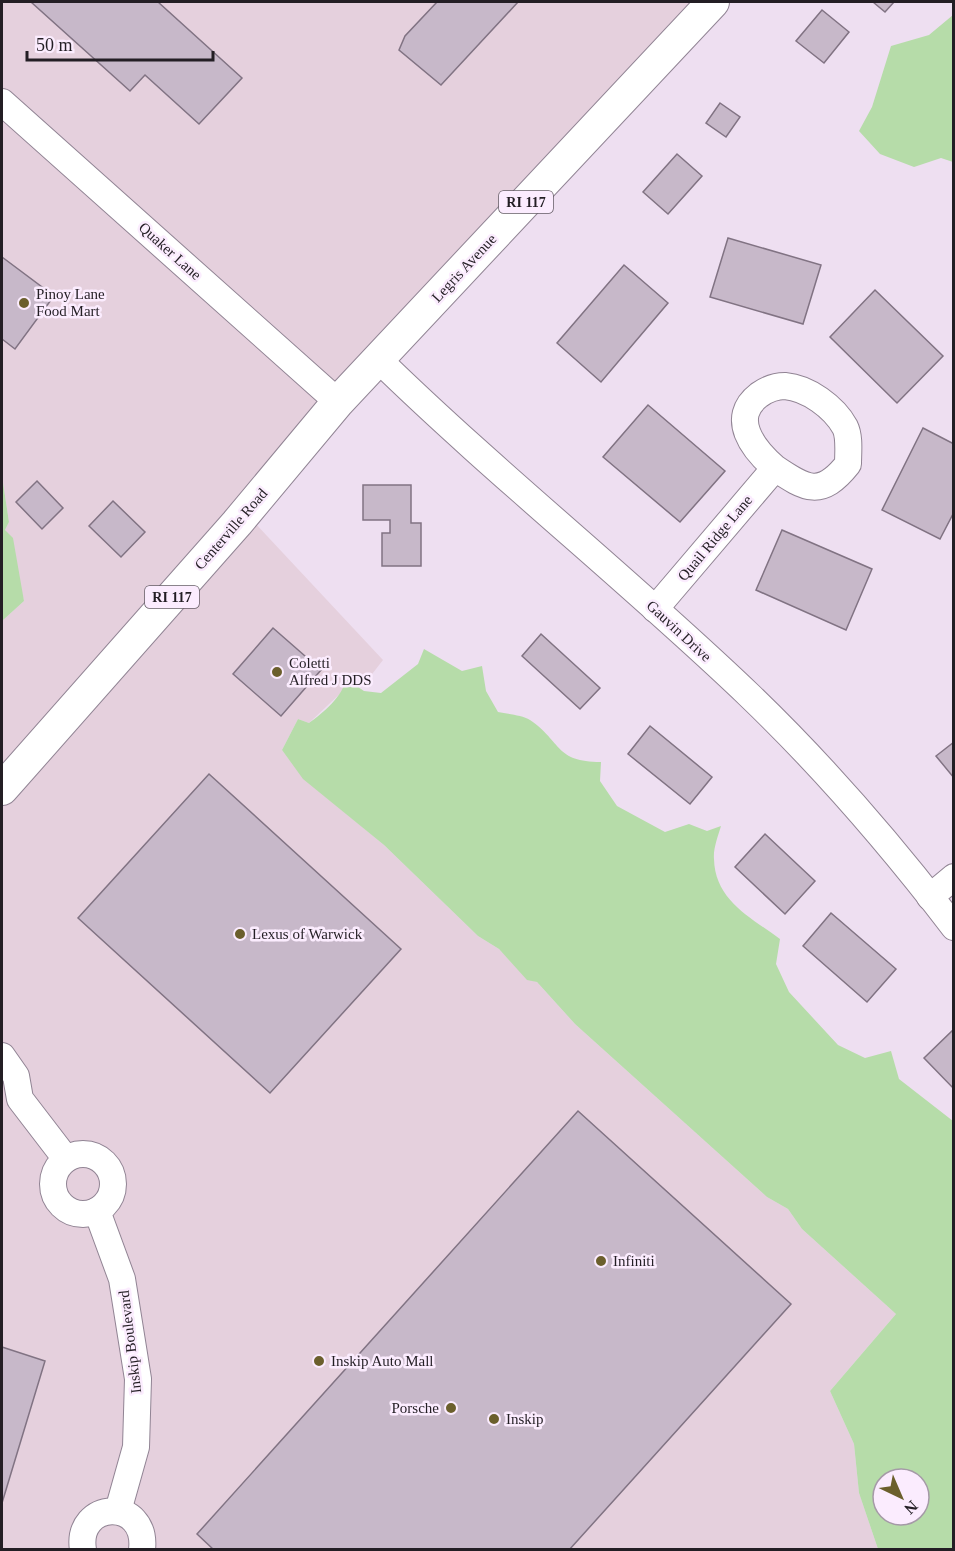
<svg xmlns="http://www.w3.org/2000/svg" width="955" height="1551" font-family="'Times New Roman',serif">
  <rect width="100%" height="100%" fill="#eedff1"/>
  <path fill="#e5d0dd" d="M2 2H724L253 516V521L383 660 369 678 352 676 346 679 345 689 309 723 298 719 282 750 303 778 384 845 478 936 499 949 527 979 537 982 575 1024 767 1197 788 1209 802 1229 896 1314 830 1391 854 1444 859 1493 878 1549 2 1550V621L24 601 5 530 9 522 2 476Z"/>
  <g fill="#b6dca9" fill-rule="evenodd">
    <path d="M953 15V162L941 158 914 167 880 154 859 131 872 107 891 46 929 35Z"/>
    <path d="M2 476 9 522 5 530 13 538 24 601 2 621Z"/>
    <path d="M424 649 462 671 482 666 486 691 498 712C508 714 522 715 530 720 562 742 555 762 601 762L600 781 617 806 665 832 689 824 707 831 721 826C718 836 713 849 714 859 715 900 750 917 780 939L776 964 789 992 838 1045 865 1058 891 1051 899 1079 953 1121V1549H878L859 1493 854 1444 830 1391 896 1314 802 1229 788 1209 767 1197 575 1024 537 982 527 980 499 949 478 936 384 845 303 779 282 750 298 719 309 723C323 713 343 696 346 679L364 691 381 693 418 664ZM883 1479H919V1515H883Z"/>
  </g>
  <g fill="#c7b8c9" stroke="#817383" stroke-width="1.5">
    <path d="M31 2H158L242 78 199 124 145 75 130 91Z"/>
    <path d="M437 2H518L441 85 399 50 405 36Z"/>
    <path d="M873 2H894L885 12Z"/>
    <path d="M822 10 849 32 824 63 796 41Z"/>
    <path d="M720 103 740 117 726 137 706 123Z"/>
    <path d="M677 154 702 176 668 214 643 192Z"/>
    <path d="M728 238 821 265 803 324 710 297Z"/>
    <path d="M2 257 54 296 15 349 2 339Z"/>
    <path d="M624 265 668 303 601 382 557 343Z"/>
    <path d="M875 290 943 356 897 403 830 337Z"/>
    <path d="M648 405 725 471 680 522 603 457Z"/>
    <path d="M923 428 954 444V512L940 539 882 510Z"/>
    <path d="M37 481 63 508 42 529 16 502Z"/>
    <path d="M363 485H411V523H421V566H382V533H390V520H363Z"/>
    <path d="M113 501 145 532 121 557 89 526Z"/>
    <path d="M782 530 872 569 846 630 756 590Z"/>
    <path d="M273 628 321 670 281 716 233 674Z"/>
    <path d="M541 634 600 688 580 709 522 656Z"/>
    <path d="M650 726 712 777 690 804 628 754Z"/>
    <path d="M954 742V778L936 756Z"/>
    <path d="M209 774 401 949 270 1093 78 918Z"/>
    <path d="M765 834 815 881 785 914 735 867Z"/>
    <path d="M831 913 896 969 867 1002 803 946Z"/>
    <path d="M952 1031 954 1032V1089L924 1058Z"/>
    <path d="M578 1111 791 1304 569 1550H214L197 1534Z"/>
    <path d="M2 1347 45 1361 2 1503Z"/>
  </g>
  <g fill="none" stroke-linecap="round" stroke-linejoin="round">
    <defs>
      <g id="minor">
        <path d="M2 102 338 402"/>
        <path d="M379 360C498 476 629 580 749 695 823 766 892 846 954 927"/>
        <path d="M655 609 775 468C806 489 821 498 848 464 848 453 850 437 845 427 834 407 808 388 785 386 776 386 766 390 759 395 729 418 753 449 775 468"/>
        <path d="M930 897 954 877"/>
        <path d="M2 1056 16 1076 20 1099 66 1159"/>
        <circle cx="83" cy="1184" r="30"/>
        <path d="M97 1211 122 1279 138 1379 136 1447 118 1511"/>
        <path d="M83 1550C75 1500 148 1497 142 1550"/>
      </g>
      <path id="major" d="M2 789 237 523 338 402 713 2"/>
    </defs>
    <use href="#minor" stroke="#918494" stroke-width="28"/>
    <use href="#major" stroke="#918494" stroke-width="34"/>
    <use href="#minor" stroke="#fff" stroke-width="26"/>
    <use href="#major" stroke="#fff" stroke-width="32"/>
  </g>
  <g fill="#6b5f2c" stroke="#fbecfe" stroke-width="2">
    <circle cx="24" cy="303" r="6"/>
    <circle cx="277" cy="672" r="6"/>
    <circle cx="240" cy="934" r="6"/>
    <circle cx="601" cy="1261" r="6"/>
    <circle cx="319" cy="1361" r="6"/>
    <circle cx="451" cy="1408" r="6"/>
    <circle cx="494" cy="1419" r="6"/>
  </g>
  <g text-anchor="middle" stroke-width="5" stroke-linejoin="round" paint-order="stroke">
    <g fill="#fbecfe" stroke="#645c65" stroke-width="1.5">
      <rect x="499" y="191" width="54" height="22" rx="4.5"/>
      <rect x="145" y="586" width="54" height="22" rx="4.5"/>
    </g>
    <g font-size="14" font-weight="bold" fill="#231e24">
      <text x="526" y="207">RI 117</text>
      <text x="172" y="602">RI 117</text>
    </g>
    <g font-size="15" fill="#231e24" stroke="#fbecfe">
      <text transform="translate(170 251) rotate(42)" y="5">Quaker Lane</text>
      <text transform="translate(464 268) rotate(-47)" y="5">Legris Avenue</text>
      <text transform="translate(231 529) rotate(-49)" y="5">Centerville Road</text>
      <text transform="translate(715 538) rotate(-50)" y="5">Quail Ridge Lane</text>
      <text transform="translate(679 631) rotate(43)" y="5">Gauvin Drive</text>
      <text transform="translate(130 1342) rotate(-97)" y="5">Inskip Boulevard</text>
    </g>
    <g font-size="15" fill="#231e24" stroke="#fbecfe" text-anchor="start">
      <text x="36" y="299">Pinoy Lane<tspan x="36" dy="17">Food Mart</tspan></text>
      <text x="289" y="668">Coletti<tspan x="289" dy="17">Alfred J DDS</tspan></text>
      <text x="252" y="939">Lexus of Warwick</text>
      <text x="613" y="1266">Infiniti</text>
      <text x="331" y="1366">Inskip Auto Mall</text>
      <text x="439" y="1413" text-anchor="end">Porsche</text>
      <text x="506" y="1424">Inskip</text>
    </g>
  </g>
  <rect width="955" height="1551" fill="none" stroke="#231e24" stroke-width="6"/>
  <g transform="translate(901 1497) rotate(136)"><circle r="28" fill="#fbecfe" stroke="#a59aa7" stroke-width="1.5"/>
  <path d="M0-4.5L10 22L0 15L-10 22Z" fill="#6b5f2c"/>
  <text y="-9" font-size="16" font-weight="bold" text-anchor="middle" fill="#231e24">N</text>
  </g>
  <path d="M27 51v9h186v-9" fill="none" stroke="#231e24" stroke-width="3"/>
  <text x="36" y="51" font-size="18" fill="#231e24" stroke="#fbecfe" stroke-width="4.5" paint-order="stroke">50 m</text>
</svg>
